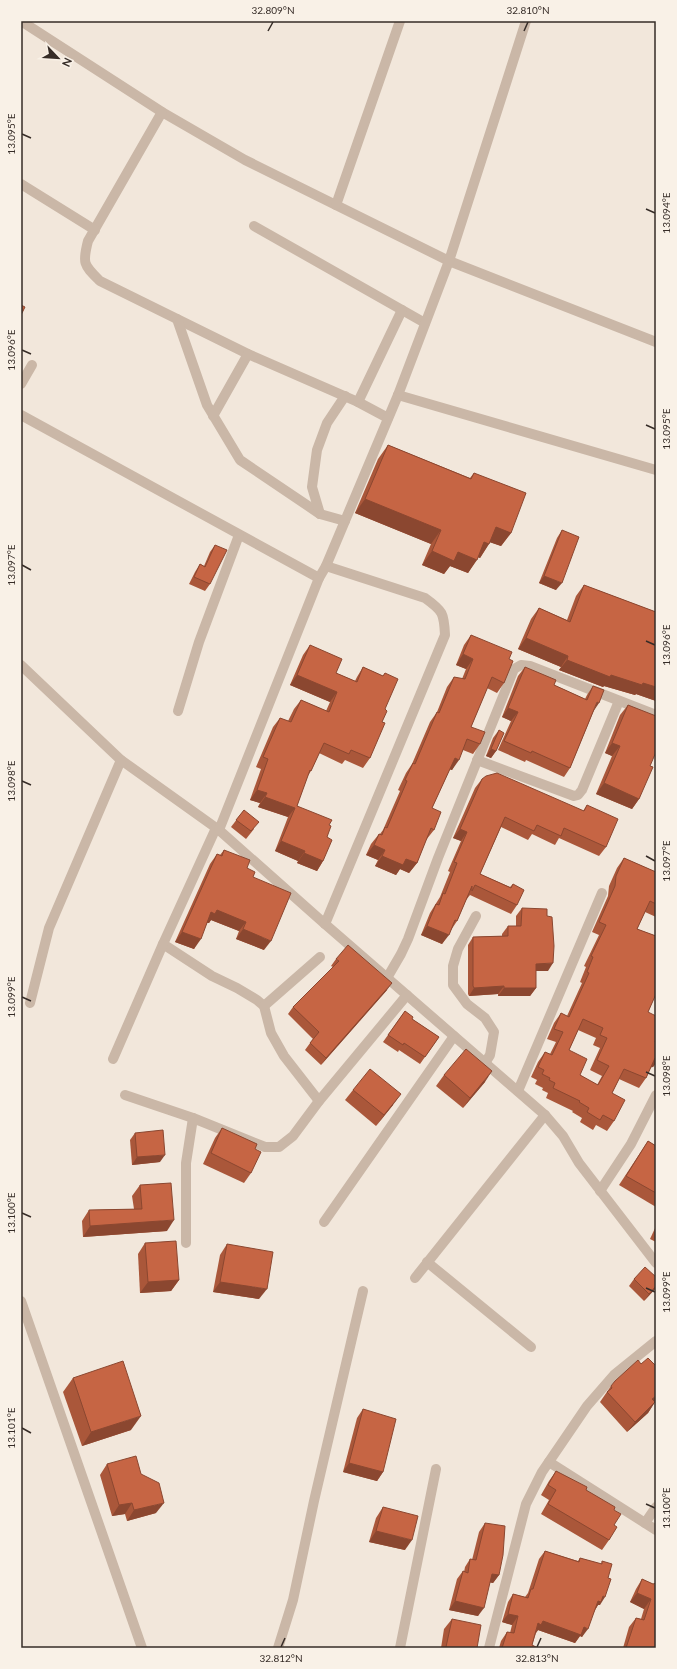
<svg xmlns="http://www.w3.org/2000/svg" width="677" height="1669" font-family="Lato,sans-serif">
  <rect width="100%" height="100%" fill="#f2e7db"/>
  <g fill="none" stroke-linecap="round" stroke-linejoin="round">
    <g stroke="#cab7a7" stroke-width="10">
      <path d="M21 21 162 112 245 160 449 261 656 342"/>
      <path d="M162 112 88 241C82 264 84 265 100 281L248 354 358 402 388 418"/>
      <path d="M21 184 95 230"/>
      <path d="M336 205 400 21"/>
      <path d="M254 226 425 323"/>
      <path d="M177 319 207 405 240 460 320 514 345 521"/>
      <path d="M21 384 32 365"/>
      <path d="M398 395 656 470"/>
      <path d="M358 402 402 310"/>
      <path d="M21 415 319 578"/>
      <path d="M213 416 248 354"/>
      <path d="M320 514 312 487 317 450 327 423 345 396"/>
      <path d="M21 665 121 760 219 830 325 924 545 1115 563 1136 579 1163 656 1263"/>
      <path d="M178 711 199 642 239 535"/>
      <path d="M477 760 574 796 578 795 582 790 619 701"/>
      <path d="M216 828 163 944 212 976 237 988 257 1000 264 1006 271 1033 284 1056 319 1101"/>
      <path d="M219 830 319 578 326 566 398 395 449 261 526 21"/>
      <path d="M476 916 458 949 453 966V985L467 1004 485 1018 494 1032 490 1055 485 1063"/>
      <path d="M325 924 445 635C444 613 443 611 425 598L326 566"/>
      <path d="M387 978 401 954 408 939 438 858 514 669 521 665 530 666 656 715"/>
      <path d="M30 1003 49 928 121 760"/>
      <path d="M264 1006 320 957"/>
      <path d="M113 1059 163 944"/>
      <path d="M518 1091 602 893"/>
      <path d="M125 1095 193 1118"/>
      <path d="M600 1191 631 1144 656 1095"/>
      <path d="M324 1222 454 1036"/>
      <path d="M186 1243V1163L193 1118 265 1147H279L293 1136 319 1101 407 995"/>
      <path d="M427 1262 531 1347"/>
      <path d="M415 1278 545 1115"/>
      <path d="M21 1301 142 1648"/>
      <path d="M549 1462 656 1530"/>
      <path d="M645 1523 656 1507"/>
      <path d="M278 1648 293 1600 314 1501 363 1291"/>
      <path d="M400 1648 436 1469"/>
      <path d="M489 1648 526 1504 542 1472 587 1406 614 1375 656 1341"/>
    </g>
  </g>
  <g fill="#aa573a" fill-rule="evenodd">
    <path d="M388 445 470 478 474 473 511 533 501 546 490 542 480 558 478 557 468 573 450 566 444 574 422 565 431 544 355 513 378 459Z"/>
    <path d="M562 530 556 590 539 583 557 538Z"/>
    <path d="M215 545 210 584 205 591 189 584 195 572 200 564 204 566 210 552Z"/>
    <path d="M584 585 656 612V701L636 694 635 695 604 686 603 687 559 670 561 667 518 649 531 619 539 608 567 620 576 596Z"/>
    <path d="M471 635 509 659 504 683 497 693 487 688 471 727 480 744 473 754 463 750 452 770 450 769 432 808 434 830 426 840 417 863 409 873 400 869 396 875 375 866 378 860 366 855 371 844 379 834H380L383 830 400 791 398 790 406 773 412 764 430 722 437 712 447 687 454 677 462 679 466 669 456 665 464 645Z"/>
    <path d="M310 645 336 673 355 681 357 677 363 667 383 676 385 673V709L382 722 370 758 363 768 345 760 342 764 319 753 311 771 307 777 297 806 329 825 323 861 317 871 297 863 298 861 275 851 288 817 258 807 260 803 250 800 261 769 256 767 273 727 280 718 288 721 294 709 301 700 326 711 330 702 290 685 303 655Z"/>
    <path d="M525 667 554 685 585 699 587 695 593 686 594 710 570 768 564 777 526 760 525 762 498 750 511 721 502 717 518 676Z"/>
    <path d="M628 705 650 766 639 799 632 809 596 794 612 756 605 753 620 715Z"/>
    <path d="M499 730 496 751 491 758 486 756 493 738Z"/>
    <path d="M482 779 583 811 587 805 606 847 599 856 559 838 555 845 532 834 528 840 501 827 480 874 510 887 513 884 517 905 511 914 470 895 466 900 457 921 442 944 421 935 430 913 440 897 450 872 448 871 461 841 453 838 475 788Z"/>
    <path d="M244 810 254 829 246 839 231 827Z"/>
    <path d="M224 850 247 868 253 877 264 950 236 939 239 931 211 920 209 923H207L194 949 175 942 210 864 217 854 220 855Z"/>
    <path d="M624 858 656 872V917L645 912 637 929 656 936V997L655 996 648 1012 655 1042 656 1043V1063L653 1067H651L646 1078 639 1088 619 1079 612 1093 614 1121 607 1131 596 1125 593 1130 580 1122 582 1118 572 1112 573 1111 546 1098 548 1093 542 1090 543 1088 535 1084 537 1080 531 1077 538 1062 545 1052 550 1054 556 1042 547 1039 554 1023 561 1013 567 1016 582 983 580 982 586 967 584 966 599 935 592 932 608 896 609 886 617 868ZM578 1030 596 1038 593 1045 600 1048 590 1070 602 1076 597 1085 580 1075 569 1050Z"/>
    <path d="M522 908 548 971H536V988L530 996H498V994L469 996 468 994V945L473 937 502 936V934L508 926H516V916Z"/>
    <path d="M336 959 387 990 321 1065 305 1050 313 1039 288 1014 293 1007 333 967 331 966Z"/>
    <path d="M405 1011 412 1019 439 1037 420 1064 399 1050 398 1052 383 1042Z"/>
    <path d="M444 1075 485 1082 463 1108 436 1086Z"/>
    <path d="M353 1090 393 1105 376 1126 345 1100Z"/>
    <path d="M222 1128 255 1149 251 1173 244 1183 203 1164 215 1138Z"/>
    <path d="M135 1133 160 1162 132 1165 130 1140Z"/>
    <path d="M648 1141 656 1146V1207L619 1185Z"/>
    <path d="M140 1185 167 1231 83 1237 82 1221 89 1210 134 1209 132 1196Z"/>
    <path d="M656 1226V1242L650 1239Z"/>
    <path d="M145 1243 179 1280 171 1291 140 1293 138 1254Z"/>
    <path d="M227 1244 259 1299 213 1292 220 1255Z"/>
    <path d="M634 1279 656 1288 644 1301 629 1286Z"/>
    <path d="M73 1378 131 1430 82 1446 63 1392Z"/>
    <path d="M611 1386 656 1400 654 1401 655 1402 648 1413 627 1432 600 1402Z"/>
    <path d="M363 1409 383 1472 377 1481 343 1472 357 1418Z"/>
    <path d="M107 1464 141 1474 156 1513 127 1521 125 1514 112 1516 100 1475Z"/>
    <path d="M556 1471 586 1490 614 1510V1525L609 1540 602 1550 541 1514 549 1500 541 1495 549 1481Z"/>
    <path d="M383 1507 405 1550 369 1542 376 1518Z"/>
    <path d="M485 1523 499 1575 493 1583 490 1582 478 1616 449 1610 457 1579 463 1571 464 1572 465 1567 470 1559 472 1560 479 1532Z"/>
    <path d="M545 1551 578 1561 580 1558 601 1564 602 1561 600 1605H598L595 1610 582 1637 580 1636 575 1643 538 1630 536 1633 532 1645 538 1648H499L501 1641 507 1632 510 1633 512 1625 502 1622 508 1602 513 1594 525 1597 528 1593 539 1559Z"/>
    <path d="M642 1579 653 1584 656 1648H623L629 1627 636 1618 641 1619 644 1609 630 1602 636 1589Z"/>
    <path d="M452 1619 477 1648H441L444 1629Z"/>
  </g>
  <g fill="#8b4730">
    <path d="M365 499 441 530 431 544 355 513Z"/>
    <path d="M496 527 511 533 501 546 486 541Z"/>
    <path d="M484 542 489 544 480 558 475 556Z"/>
    <path d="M432 551 458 552 477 560 468 573 450 566 444 574 422 565Z"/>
    <path d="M544 576 562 583 556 590 539 583Z"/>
    <path d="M526 638 568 656 561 667 518 649Z"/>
    <path d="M463 654 473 659 466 669 456 665Z"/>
    <path d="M567 660 611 675 643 683 656 687V701L636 694 635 695 604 686 603 687 559 670Z"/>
    <path d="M297 675 337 692 330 702 290 685Z"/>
    <path d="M597 702 599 703 593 712Z"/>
    <path d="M508 708 518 712 511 721 502 717Z"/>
    <path d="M612 743 620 746 612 756 605 753Z"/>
    <path d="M491 749 496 751 491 758 486 756Z"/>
    <path d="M455 758 459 760 452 770 448 769Z"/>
    <path d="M604 783 639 799 632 809 596 794Z"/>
    <path d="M257 790 267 793 260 803 250 800Z"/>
    <path d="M265 797 295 808 288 817 258 807Z"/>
    <path d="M460 829 467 832 461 841 453 838Z"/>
    <path d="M281 841 305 851 298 861 275 851Z"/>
    <path d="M374 845 385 850 378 860 366 855Z"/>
    <path d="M304 853 323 861 317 871 297 863Z"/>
    <path d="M382 856 406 859 417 863 409 873 400 869 396 875 375 866Z"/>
    <path d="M217 910 246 922 239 931 211 920 209 923 204 922 211 912Z"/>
    <path d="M427 926 449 935 442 944 421 935Z"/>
    <path d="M243 929 271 941 264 950 236 939Z"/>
    <path d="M182 932 201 939 194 949 175 942Z"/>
    <path d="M553 963 548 971H530L536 964Z"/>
    <path d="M392 983 387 990 321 1065 326 1058Z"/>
    <path d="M504 986 498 994 469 996 474 988Z"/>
    <path d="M504 988H536L530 996H498Z"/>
    <path d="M655 1058H656V1063L653 1067 648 1068Z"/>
    <path d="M492 1071 485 1082 463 1108 470 1098Z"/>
    <path d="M401 1094 393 1105 376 1126 384 1115Z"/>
    <path d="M165 1155 160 1162 132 1165 137 1157Z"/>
    <path d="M174 1220 167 1231 83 1237 90 1226Z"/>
    <path d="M179 1280 171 1291 140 1293 148 1282Z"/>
    <path d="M220 1282 267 1289 259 1299 213 1292Z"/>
    <path d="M656 1286V1288L644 1301 649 1294Z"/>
    <path d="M656 1396V1400L645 1410 652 1399Z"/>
    <path d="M655 1402 648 1413 627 1432 635 1422Z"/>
    <path d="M141 1416 131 1430 82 1446 91 1432Z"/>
    <path d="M349 1463 383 1472 377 1481 343 1472Z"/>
    <path d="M132 1503 125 1514 112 1516 119 1505Z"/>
    <path d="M164 1503 156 1513 127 1521 134 1510Z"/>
    <path d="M376 1531 412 1540 405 1550 369 1542Z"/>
    <path d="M492 1574 499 1575 493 1583 487 1582Z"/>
    <path d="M637 1593 651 1599 644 1609 630 1602Z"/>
    <path d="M603 1596 605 1597 600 1605H598L595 1610 598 1601Z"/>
    <path d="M455 1601 484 1608 478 1616 449 1610Z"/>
    <path d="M508 1614 518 1616 512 1625 502 1622Z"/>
    <path d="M543 1621 584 1627 588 1629 582 1637 580 1636 575 1643 538 1630 536 1633 538 1623Z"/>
  </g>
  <g fill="#c66544" stroke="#8b4730" fill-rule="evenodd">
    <path d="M21 305 25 307 21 315Z"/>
    <path d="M388 445 471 479 474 473 526 493 511 533 496 527 489 544 484 542 477 560 458 552 454 561 432 551 441 530 365 499Z"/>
    <path d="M562 530 579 537 562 583 544 576Z"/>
    <path d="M215 545 227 550 210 584 194 577 200 564 205 567Z"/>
    <path d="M584 585 656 612V687L643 683 642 685 611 675 610 677 567 660 568 656 526 638 539 608 570 622Z"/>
    <path d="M471 635 512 652 509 659 513 661 504 683 492 677 471 727 485 732 480 744 467 739 459 760 455 758 432 808 441 812 434 830 431 828 417 863 406 859 403 865 382 856 385 850 374 845 379 834 382 835 385 827 387 828 407 781 405 780 413 763 415 764 437 712 439 713 454 677 465 679 473 659 463 654Z"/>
    <path d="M310 645 342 659 336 673 357 682 363 667 383 676 385 673 398 679 385 709 387 711 382 722 385 723 370 758 351 750 349 754 324 743 311 771 310 770 297 806 332 820 329 825 331 826 327 837 332 840 323 861 304 853 305 851 281 841 295 808 265 797 267 793 257 790 268 759 263 757 280 718 291 722 301 700 329 712 337 692 297 675Z"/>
    <path d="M525 667 556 680 554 685 587 700 593 686 604 690 599 703 597 702 570 768 532 751 531 753 504 741 518 712 508 708Z"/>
    <path d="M628 705 656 716V752L650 766 653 767 639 799 604 783 620 746 612 743Z"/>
    <path d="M499 730 504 733 496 751 491 749Z"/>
    <path d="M497 773 584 811 587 805 618 819 606 847 564 828 561 836 537 825 534 831 505 817 480 874 511 888 513 884 524 890 517 905 475 885 472 891V886L457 921 455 920 449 935 427 926 436 904 439 905 443 893 445 894 457 863 454 862 467 832 460 829 482 779 486 776Z"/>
    <path d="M244 810 259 822 251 831 236 820Z"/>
    <path d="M224 850 250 860 247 868 255 872 253 877 291 893 271 941 243 929 246 922 217 910 215 914 211 912 201 939 182 932 217 854 222 856Z"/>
    <path d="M624 858 656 872V904L650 901 637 929 656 936V994L648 1012 656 1016V1040L655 1042 656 1043V1058H655L646 1078 624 1069 612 1093 625 1100 614 1121 603 1115 600 1120 587 1112 589 1108 579 1102 580 1101 553 1088 555 1083 549 1080 550 1078 542 1074 544 1070 538 1067 545 1052 552 1055 563 1032 554 1029 561 1013 569 1017 589 973 587 972 593 957 591 956 606 925 599 922 615 886 616 876ZM583 1019 603 1028 600 1035 607 1038 597 1060 609 1066 598 1085 580 1075 587 1059 569 1050Z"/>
    <path d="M522 908 547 909V916L552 917 554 946 553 963 536 964V988H504V986L474 988 473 986V937L508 936V926H521Z"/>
    <path d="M348 945 392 983 326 1058 310 1043 319 1032 293 1007 339 961 336 959Z"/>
    <path d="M405 1011 413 1017 412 1019 439 1037 425 1057 404 1043 403 1045 388 1035Z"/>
    <path d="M466 1049 492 1071 470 1098 444 1075Z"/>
    <path d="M370 1069 401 1094 384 1115 353 1090Z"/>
    <path d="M222 1128 257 1144 255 1149 261 1152 251 1173 211 1153Z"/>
    <path d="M163 1130 165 1155 137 1157 135 1133Z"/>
    <path d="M648 1141 656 1146V1193L626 1176Z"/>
    <path d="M171 1183 174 1220 90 1226 89 1210 142 1209 140 1185Z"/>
    <path d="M176 1241 179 1280 148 1282 145 1243Z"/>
    <path d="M227 1244 273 1252 267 1289 220 1282Z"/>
    <path d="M645 1267 656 1277V1286L649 1294 634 1279Z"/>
    <path d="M648 1358 656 1366V1396L652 1399 655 1402 635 1422 607 1392 612 1388 611 1386 615 1381 638 1360 641 1364Z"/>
    <path d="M123 1361 141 1416 91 1432 73 1378Z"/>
    <path d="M363 1409 396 1419 383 1472 349 1463Z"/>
    <path d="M136 1456 141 1474 159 1483 164 1503 134 1510 132 1503 119 1505 107 1464Z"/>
    <path d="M556 1471 587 1487 586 1490 615 1507 614 1510 621 1514 614 1525 617 1527 609 1540 548 1504 556 1490 548 1485Z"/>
    <path d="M383 1507 418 1516 412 1540 376 1531Z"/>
    <path d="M485 1523 505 1526 503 1555 499 1575 492 1574 484 1608 455 1601 463 1571 468 1573 470 1559 476 1560Z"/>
    <path d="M545 1551 579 1562 580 1558 602 1564V1561L612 1564 608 1578 611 1579 605 1597 603 1596 601 1602 598 1601 588 1629 584 1627 581 1635 543 1621 541 1625 538 1623 532 1645 538 1648H502L507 1632 514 1633 518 1616 508 1614 513 1594 528 1598 531 1589H533Z"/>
    <path d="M642 1579 653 1584 656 1583V1648H626L636 1618 644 1620 651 1599 637 1593Z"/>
    <path d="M452 1619 481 1625 477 1648H452L446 1647Z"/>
  </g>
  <path fill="none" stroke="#362c27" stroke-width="1.5" d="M268 31 273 22M524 31 528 22M22 134 31 138M646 209 655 213M22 350 31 354M646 425 655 429M22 565 31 570M646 641 655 645M22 781 31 785M646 856 655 861M22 997 31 1001M646 1072 655 1076M22 1213 31 1217M646 1288 655 1292M22 1428 31 1433M646 1504 655 1508M281 1647 285 1638M537 1647 541 1638"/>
  <rect width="677" height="1669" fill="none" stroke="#f9f1e7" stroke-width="44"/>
  <g transform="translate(58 58) rotate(115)" stroke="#f9f1e7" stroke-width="3" paint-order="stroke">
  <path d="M0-3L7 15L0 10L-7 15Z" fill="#362c27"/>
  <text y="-6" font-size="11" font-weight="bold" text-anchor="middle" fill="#362c27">N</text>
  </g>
  <rect x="22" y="22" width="633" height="1625" fill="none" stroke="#362c27" stroke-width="1.5"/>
  <g font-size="10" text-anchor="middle" fill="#362c27">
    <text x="273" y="14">32.809°N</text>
    <text x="528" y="14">32.810°N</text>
    <text transform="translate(11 134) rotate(-90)" y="4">13.095°E</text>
    <text transform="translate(666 213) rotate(-90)" y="4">13.094°E</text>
    <text transform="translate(11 350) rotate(-90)" y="4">13.096°E</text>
    <text transform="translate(666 429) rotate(-90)" y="4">13.095°E</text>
    <text transform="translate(11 565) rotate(-90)" y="4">13.097°E</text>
    <text transform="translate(666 645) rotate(-90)" y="4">13.096°E</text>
    <text transform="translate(11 781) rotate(-90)" y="4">13.098°E</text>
    <text transform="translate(666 861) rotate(-90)" y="4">13.097°E</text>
    <text transform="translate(11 997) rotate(-90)" y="4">13.099°E</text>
    <text transform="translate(666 1076) rotate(-90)" y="4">13.098°E</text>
    <text transform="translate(11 1213) rotate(-90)" y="4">13.100°E</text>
    <text transform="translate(666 1292) rotate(-90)" y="4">13.099°E</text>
    <text transform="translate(11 1428) rotate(-90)" y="4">13.101°E</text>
    <text transform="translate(666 1508) rotate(-90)" y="4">13.100°E</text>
    <text x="281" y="1662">32.812°N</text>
    <text x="537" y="1662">32.813°N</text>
  </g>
</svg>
